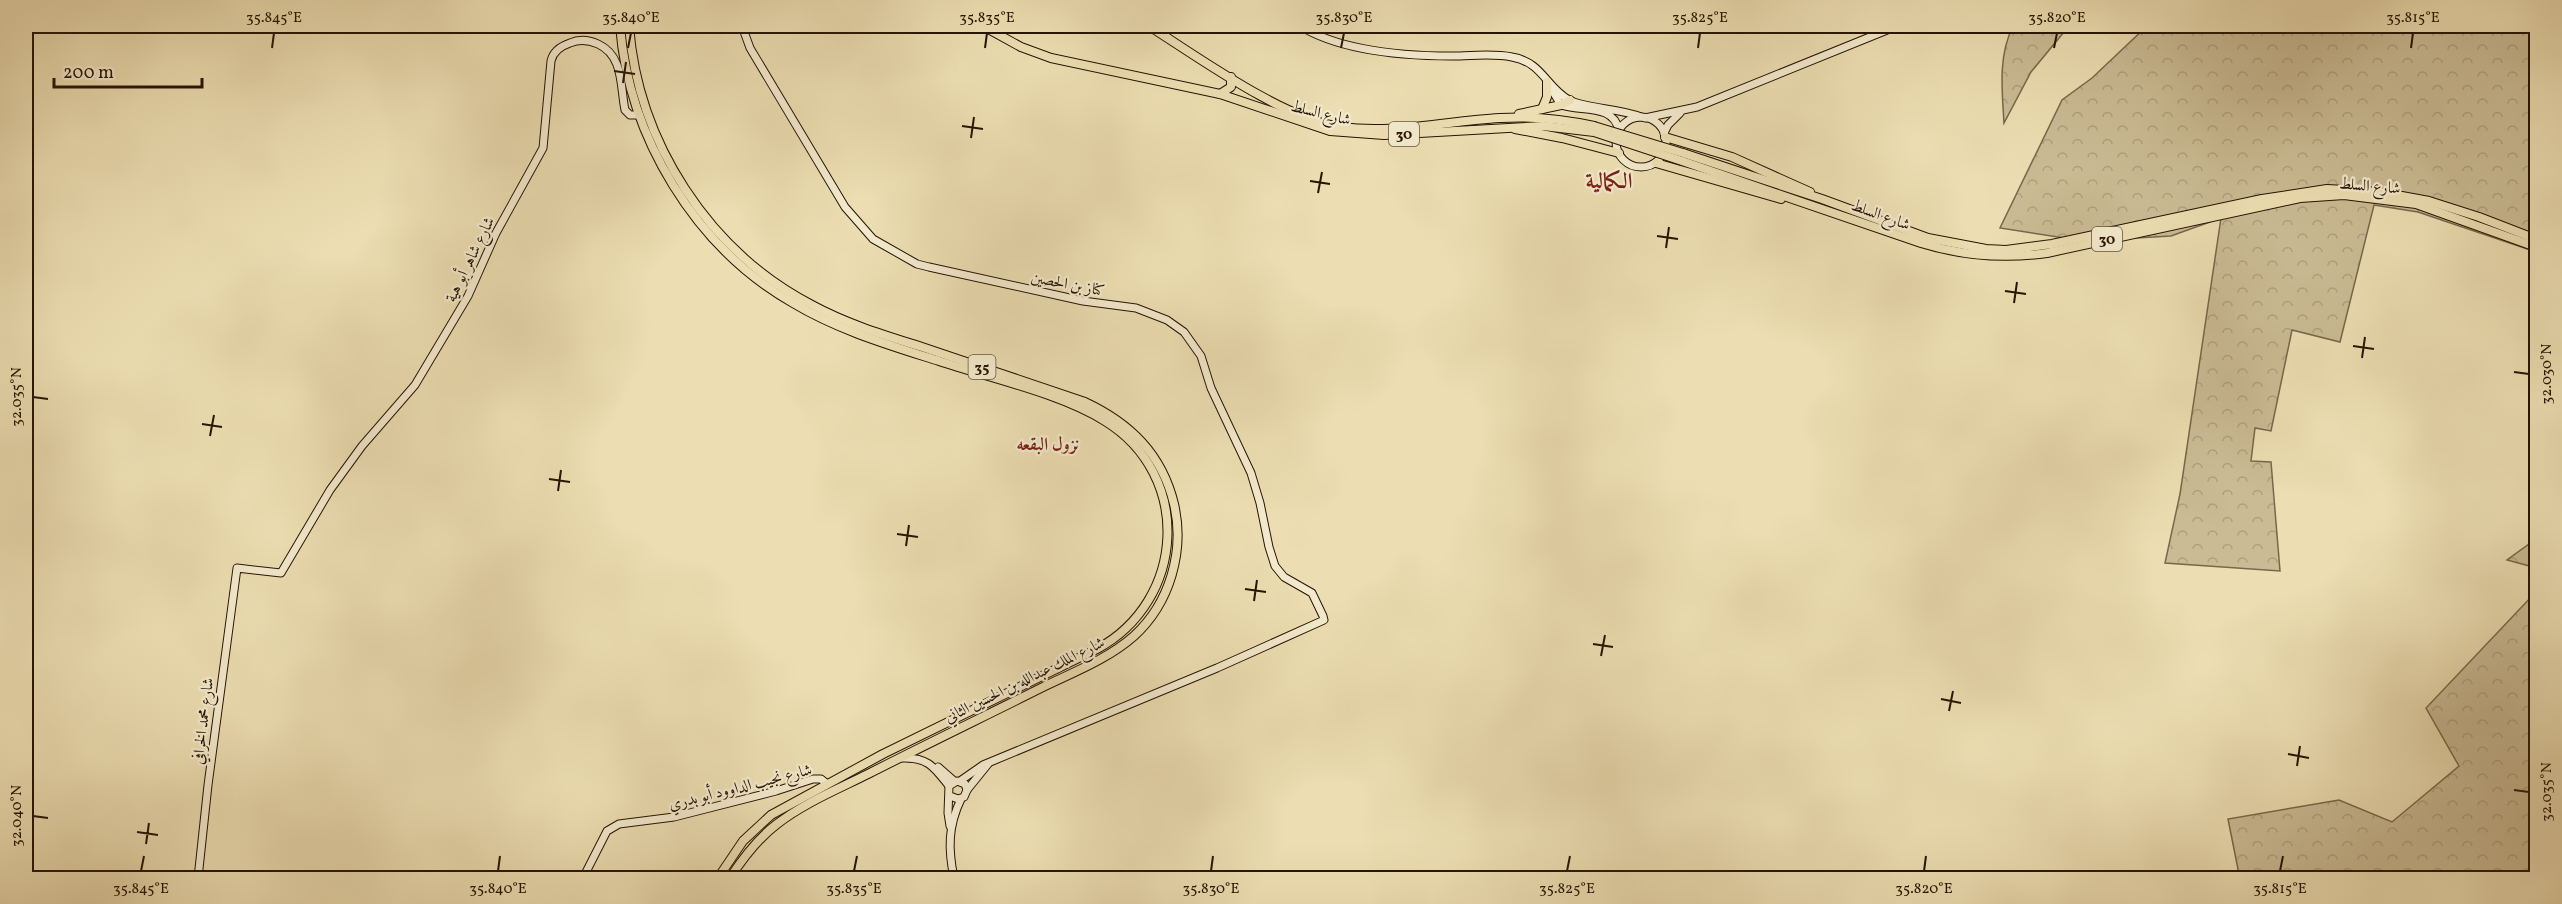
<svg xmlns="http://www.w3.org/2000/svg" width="2562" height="904" font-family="Vollkorn,Amiri,serif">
  <defs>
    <pattern id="forest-crowns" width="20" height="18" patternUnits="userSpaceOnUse" patternTransform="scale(1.5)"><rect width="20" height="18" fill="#cabb94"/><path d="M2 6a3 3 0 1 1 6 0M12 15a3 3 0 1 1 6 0" fill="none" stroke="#ada07e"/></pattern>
  </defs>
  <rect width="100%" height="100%" fill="#ecdeb2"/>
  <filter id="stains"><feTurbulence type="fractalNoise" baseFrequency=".00333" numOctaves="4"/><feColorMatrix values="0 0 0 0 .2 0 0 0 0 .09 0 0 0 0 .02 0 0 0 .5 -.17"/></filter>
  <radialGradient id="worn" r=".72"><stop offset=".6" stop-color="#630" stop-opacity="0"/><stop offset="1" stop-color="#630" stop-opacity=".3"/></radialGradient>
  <g fill="url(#forest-crowns)" stroke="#78674b" stroke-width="1.5">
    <path d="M2013 26H2069L2031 72 2004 123C2002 90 1998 56 2013 26Z"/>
    <path d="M2147 26H2536V252L2418 212 2374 205 2340 342 2292 330 2271 431 2255 428 2251 461 2271 462 2280 571 2165 563 2180 494 2221 218 2171 236 2084 241 2000 228 2062 100 2092 78Z"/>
    <path d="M2536 539V571L2533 567 2507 560Z"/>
    <path d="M2534 594H2536V878H2141L2239 874 2228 819 2339 800 2392 822 2459 766 2426 708Z"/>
  </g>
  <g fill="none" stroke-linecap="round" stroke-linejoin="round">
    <defs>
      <g id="secondary">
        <path d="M742 26 750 48 845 207 873 239 917 264 929 267 1083 301 1136 308 1167 320 1184 332 1201 356 1211 388 1251 473 1260 503 1269 547 1275 566 1284 577 1312 593 1323 616 1324 620 1217 668 983 765 960 781"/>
        <path d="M1300 26C1341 51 1405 56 1452 56 1472 56 1492 53 1512 57 1542 62 1546 87 1569 100 1587 109 1619 108 1641 117"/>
        <path d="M1547 82 1561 105C1581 112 1614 103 1619 131"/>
        <circle cx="1641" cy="142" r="25"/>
        <path d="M1645 118 1697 107 1897 26"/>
        <path d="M1664 133 1668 125 1680 113"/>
        <path d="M902 758C928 757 934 767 949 786"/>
        <path d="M938 767 954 781"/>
        <path d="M967 790 988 764"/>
        <path d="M950 826 948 813 949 786 957 781 965 784 967 790 964 797 958 799 950 796"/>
        <path d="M198 878 208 785 237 568 281 573 330 490 362 446 415 385 468 296 496 233 543 148 551 61C553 52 561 46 570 43 579 39 589 40 598 44 624 56 620 86 625 110L630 115H639"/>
        <path d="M583 878 607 831 619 824 674 817 776 791 813 779H821L826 783"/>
        <path d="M954 878C948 849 948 826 961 799"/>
      </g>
      <g id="primary">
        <path d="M983 26 1021 47 1051 58 1220 94 1330 131 1384 135 1543 126 1594 132"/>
        <path d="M1149 26C1198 57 1285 120 1341 127 1394 134 1447 121 1500 118 1531 116 1563 119 1594 126"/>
        <path d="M1220 94 1231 87V77"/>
        <path d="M1542 109 1547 97V82"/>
        <path d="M1519 114 1561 105 1570 100"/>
        <path d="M1515 129 1562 138 1619 153"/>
        <path d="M1665 137 1732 157 1810 192"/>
        <path d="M1683 153 1822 199 1928 238 1986 249 2006 250 2052 244 2262 199 2327 189 2380 192 2429 201 2479 217 2536 239"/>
        <path d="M1682 161 1921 243C1963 256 2003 259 2047 253L2300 198 2344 195 2416 204 2536 247"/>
        <path d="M1656 163 1781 199"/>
      </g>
      <g id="highway">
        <path d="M620 26C629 137 695 247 793 303 838 330 889 345 939 361 990 378 1060 393 1105 421 1193 475 1186 601 1097 649L883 754 771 815 743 841 718 878"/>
        <path d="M629 26C638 142 708 251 812 305 847 324 884 335 922 347 976 365 1031 384 1085 402 1130 423 1162 454 1174 504 1185 551 1170 603 1134 636 1108 659 1074 672 1043 687 985 716 927 744 868 774 838 789 804 803 777 824 757 839 743 858 730 878"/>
      </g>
    </defs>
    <use href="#secondary" stroke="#261302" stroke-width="9"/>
    <use href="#primary" stroke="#261302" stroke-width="10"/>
    <use href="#highway" stroke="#261302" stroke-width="10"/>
    <use href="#secondary" stroke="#f3eacd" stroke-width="7"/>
    <use href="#primary" stroke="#ecdeb2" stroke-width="8"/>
    <use href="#highway" stroke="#ecdeb2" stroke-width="8"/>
    <defs>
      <g id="primary-bridge">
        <path d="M1594 126 1683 153"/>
        <path d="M1594 132 1682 161"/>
      </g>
    </defs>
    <use href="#primary-bridge" stroke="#261302" stroke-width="10" stroke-linecap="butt"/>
    <use href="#primary-bridge" stroke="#ecdeb2" stroke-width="8"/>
  </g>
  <path fill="none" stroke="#261302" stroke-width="2" d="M272 48 274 33M628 48 631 33M985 48 987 33M1341 48 1344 33M1698 48 1700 33M2054 48 2057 33M2411 48 2413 33M614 71 635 74M623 83 626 62M962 126 983 129M971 138 974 117M1310 181 1330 184M1318 193 1322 172M1657 236 1678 239M1666 248 1669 227M2005 291 2026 294M2014 303 2017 282M2353 346 2374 349M2362 358 2365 337M2514 372 2529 374M33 397 48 399M202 424 222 427M210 436 214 415M549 479 570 482M558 491 561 470M897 534 918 537M906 546 909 525M1245 589 1266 592M1254 601 1257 580M1593 644 1613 647M1601 656 1605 635M1941 699 1961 703M1949 711 1953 691M2288 754 2309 758M2297 766 2300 746M2514 790 2529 792M33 816 48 818M137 832 158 835M146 844 149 823M141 871 144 856M498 871 500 856M854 871 857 856M1211 871 1213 856M1567 871 1570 856M1924 871 1926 856M2280 871 2283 856"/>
  <g text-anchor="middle" stroke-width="4.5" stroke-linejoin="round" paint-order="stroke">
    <g fill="#f3eacd" stroke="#64543f" stroke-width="1.5">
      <rect x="1389" y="122" width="30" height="24" rx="4.5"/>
      <rect x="2092" y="227" width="30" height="24" rx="4.5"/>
      <rect x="968.5" y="355" width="27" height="24" rx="4.5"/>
    </g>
    <g font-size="15" font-weight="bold" fill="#261302">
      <text x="1404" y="139">30</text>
      <text x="2107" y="244">30</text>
      <text x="982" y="372">35</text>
    </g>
    <g font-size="16" fill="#261302" stroke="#f3eacd">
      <text transform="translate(1321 112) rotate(14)" y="6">شارع السلط</text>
      <text transform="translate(2370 185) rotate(5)" y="6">شارع السلط</text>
      <text transform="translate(1881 214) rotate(20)" y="6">شارع السلط</text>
      <text transform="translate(469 259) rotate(-64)" y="6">شارع شاهر أبو هية</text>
      <text transform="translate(1068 283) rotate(11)" y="6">كناز بن الحصين</text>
      <text transform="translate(1024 679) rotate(-26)" y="6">شارع الملك عبدالله بن الحسين الثاني</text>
      <text transform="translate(202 721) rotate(-83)" y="6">شارع محمد الخرافي</text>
      <text transform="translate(740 786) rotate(-14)" y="6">شارع نجيب الداوود أبو بدري</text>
    </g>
    <g font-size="18" font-weight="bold" fill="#7a1f14" stroke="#f3eacd">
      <text x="1048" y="450">نزول البقعه</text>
    </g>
    <g font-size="22" font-weight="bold" fill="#7a1f14" stroke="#f3eacd">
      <text x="1609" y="188">الكمالية</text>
    </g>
  </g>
  <rect width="2562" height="904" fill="none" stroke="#ecdeb2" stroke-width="66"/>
  <path d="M54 78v9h148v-9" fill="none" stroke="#261302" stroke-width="3"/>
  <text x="63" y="78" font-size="18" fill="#261302" stroke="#f3eacd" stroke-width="4.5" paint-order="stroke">200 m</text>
  <rect x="33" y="33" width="2496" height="838" fill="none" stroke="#261302" stroke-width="2"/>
  <g font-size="15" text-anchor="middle" fill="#261302">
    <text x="274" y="22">35.845°E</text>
    <text x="631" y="22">35.840°E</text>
    <text x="987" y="22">35.835°E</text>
    <text x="1344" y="22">35.830°E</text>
    <text x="1700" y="22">35.825°E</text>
    <text x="2057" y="22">35.820°E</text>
    <text x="2413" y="22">35.815°E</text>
    <text transform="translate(2546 374) rotate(-90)" y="5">32.030°N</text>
    <text transform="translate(16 397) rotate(-90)" y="5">32.035°N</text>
    <text transform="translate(2546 792) rotate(-90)" y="5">32.035°N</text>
    <text transform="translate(16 816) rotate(-90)" y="5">32.040°N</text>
    <text x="141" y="893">35.845°E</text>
    <text x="498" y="893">35.840°E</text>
    <text x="854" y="893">35.835°E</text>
    <text x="1211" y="893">35.830°E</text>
    <text x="1567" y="893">35.825°E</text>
    <text x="1924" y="893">35.820°E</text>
    <text x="2280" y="893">35.815°E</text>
  </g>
  <rect width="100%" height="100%" filter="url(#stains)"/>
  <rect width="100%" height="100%" fill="url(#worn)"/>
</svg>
